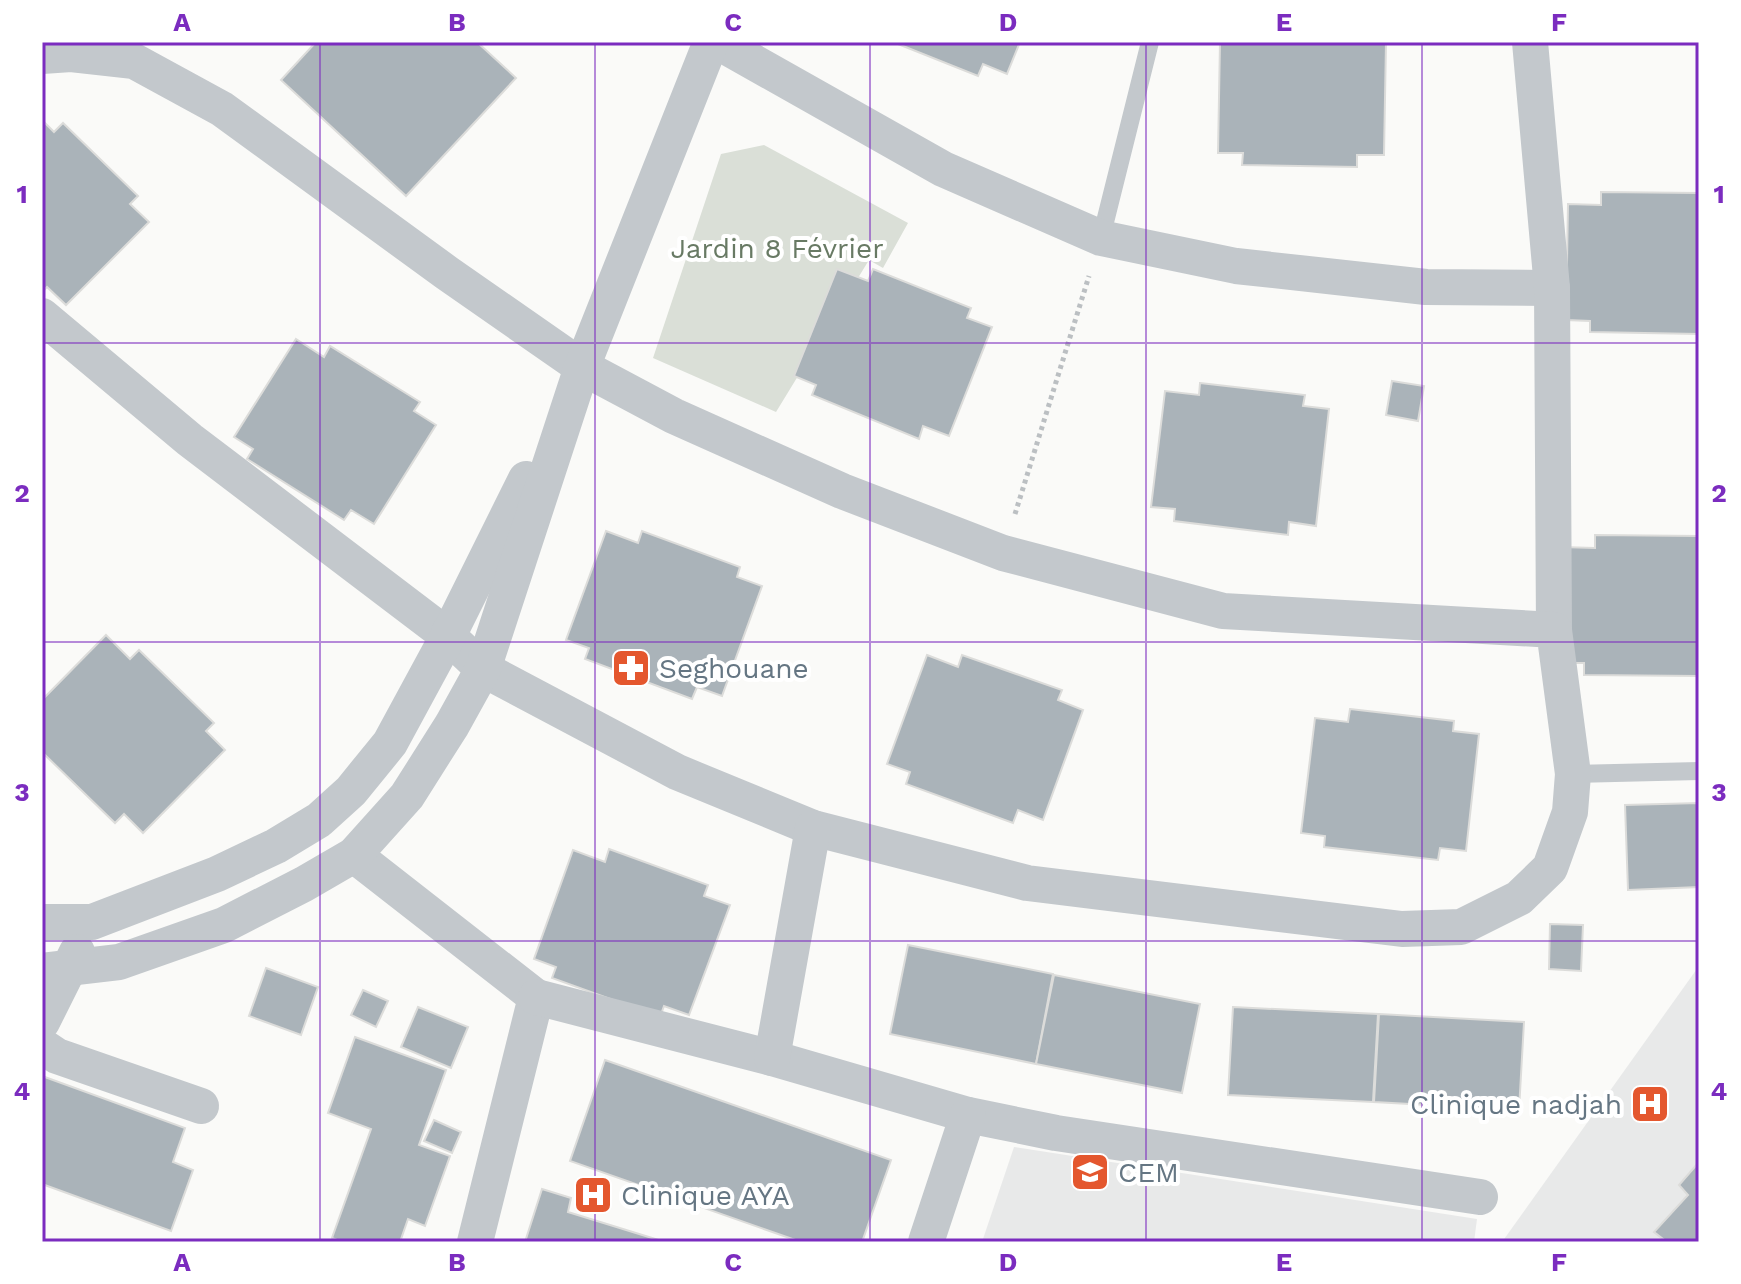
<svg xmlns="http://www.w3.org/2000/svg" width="1741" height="1284" font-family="'Work Sans',sans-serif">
  <rect width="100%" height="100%" fill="#fafaf8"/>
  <g fill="#e8e9e9">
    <path d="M1699 966V1242H1502Z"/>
    <path d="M1014 1147 1477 1219 1474 1242H982Z"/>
  </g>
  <path fill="#dadfd7" d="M764 145 908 223 883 268 869 260 776 412 653 358 721 154Z"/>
  <g fill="#aab3b9" stroke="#dcdcda" stroke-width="2">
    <path d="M316 42H477L516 78 406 196 281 80Z"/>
    <path d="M893 42H1020L1007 74 983 64 978 76Z"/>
    <path d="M1220 42H1386L1384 155H1357V167L1242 165 1243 153H1218Z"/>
    <path d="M42 120 54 132 63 123 138 196 130 204 149 222 66 305 47 287 42 292Z"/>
    <path d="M1601 192 1699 193V334L1590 332V321L1566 320 1568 204 1601 205Z"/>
    <path d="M837 269 868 281 873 269 971 308 967 318 992 327 949 436 923 426 919 439 812 395 816 385 794 376Z"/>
    <path d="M296 339 324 357 330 346 420 402 414 411 436 425 374 524 351 510 344 520 247 459 253 449 234 437Z"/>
    <path d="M1392 381 1424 386 1418 421 1386 415Z"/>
    <path d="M1200 383 1305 395 1303 406 1329 409 1316 526 1289 522 1288 535 1174 521 1175 509 1151 507 1165 391 1199 395Z"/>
    <path d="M606 531 638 543 642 531 740 567 737 577 762 586 722 696 697 687 692 699 585 659 589 648 566 640Z"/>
    <path d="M1595 535 1699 536V676L1584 675V663H1560L1561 547 1595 548Z"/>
    <path d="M106 635 130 659 139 650 214 723 206 731 225 750 143 833 124 814 115 823 42 752V700Z"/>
    <path d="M927 655 958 667 962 655 1062 690 1058 700 1083 710 1043 820 1018 810 1013 823 906 784 910 772 887 764Z"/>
    <path d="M1350 709 1454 721 1453 731 1479 734 1466 851 1440 848 1438 860 1324 847 1325 836 1301 833 1315 718 1348 722Z"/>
    <path d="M1699 803V887L1628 890 1625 805Z"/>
    <path d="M609 849 708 885 704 896 730 905 689 1015 664 1006 660 1017 552 978 556 967 534 959 573 850 605 862Z"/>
    <path d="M1550 924 1583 925 1581 971 1549 969Z"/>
    <path d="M908 945 1053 974 1036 1064 890 1034Z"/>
    <path d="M266 968 318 987 301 1035 249 1016Z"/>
    <path d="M1054 975 1200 1004 1182 1093 1036 1064Z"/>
    <path d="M363 990 388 1001 376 1027 351 1015Z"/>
    <path d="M418 1007 468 1027 451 1068 401 1047Z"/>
    <path d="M1233 1007 1378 1014 1373 1102 1228 1095Z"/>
    <path d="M1379 1014 1524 1022 1519 1110 1374 1102Z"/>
    <path d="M355 1037 446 1070 419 1145 450 1156 425 1226 408 1219 400 1242H342L332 1238 371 1129 328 1113Z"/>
    <path d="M605 1060 891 1160 862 1242H801L570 1161Z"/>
    <path d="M42 1076 185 1128 173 1162 193 1170 171 1231 42 1184Z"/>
    <path d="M434 1120 461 1132 452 1153 424 1141Z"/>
    <path d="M1699 1162V1242H1667L1654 1232 1688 1195 1679 1185Z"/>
    <path d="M542 1189 571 1198 568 1212 665 1242H525Z"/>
  </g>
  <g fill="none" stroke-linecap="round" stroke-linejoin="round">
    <path stroke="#bbbfc2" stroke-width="5" stroke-dasharray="4 4" stroke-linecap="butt" d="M1015 514 1089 276"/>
    <g stroke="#c3c8cc" stroke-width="18">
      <path d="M1101 238 1150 42"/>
      <path d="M1573 774 1699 771"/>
    </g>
    <g stroke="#c3c8cc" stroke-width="36">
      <path d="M718 42 943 169 1101 238 1236 266 1426 287 1552 288"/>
      <path d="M1530 42 1552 288 1554 630"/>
      <path d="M42 56 71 54 134 61 222 109 447 273 582 367 674 416 842 491 1003 553 1223 611 1554 630 1573 774 1570 812 1550 868 1519 898 1461 927 1402 929 1027 883 813 828 677 772 483 669 448 636 190 440 42 316"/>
      <path d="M354 855 536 997 475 1242"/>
      <path d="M42 922H92L217 874 276 846 319 820 351 791 390 743 448 636 526 479"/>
      <path d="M42 971 119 962 224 925 304 884 354 855 407 796 452 725 483 669 582 367 711 42"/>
      <path d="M536 997 772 1058 968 1115 1056 1133 1480 1197"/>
      <path d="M42 1022 77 952"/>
      <path d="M42 1046 57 1056 201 1106"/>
      <path d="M772 1058 813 828"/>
      <path d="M926 1242 968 1115"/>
    </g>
  </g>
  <path fill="none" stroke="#7b2cbf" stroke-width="2" stroke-opacity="0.55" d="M320 42V1242M595 42V1242M870 42V1242M1146 42V1242M1422 42V1242M42 343H1699M42 642H1699M42 941H1699"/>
  <defs>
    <symbol id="pharmacy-square" viewBox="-11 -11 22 22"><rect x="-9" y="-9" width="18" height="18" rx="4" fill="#e4572e" stroke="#fff"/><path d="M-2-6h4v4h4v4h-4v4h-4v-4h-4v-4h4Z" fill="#fff"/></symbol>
    <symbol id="hospital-square" viewBox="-11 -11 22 22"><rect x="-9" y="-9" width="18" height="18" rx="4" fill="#e4572e" stroke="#fff"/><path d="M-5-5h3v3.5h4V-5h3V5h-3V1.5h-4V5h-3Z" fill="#fff"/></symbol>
    <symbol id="school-square" viewBox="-11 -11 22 22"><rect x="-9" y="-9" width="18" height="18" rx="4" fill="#e4572e" stroke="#fff"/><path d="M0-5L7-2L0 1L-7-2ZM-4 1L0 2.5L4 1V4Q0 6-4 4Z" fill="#fff"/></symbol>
  </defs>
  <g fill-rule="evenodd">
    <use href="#pharmacy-square" x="609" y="646" width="44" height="44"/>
    <use href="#hospital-square" x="1628" y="1082" width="44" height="44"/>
    <use href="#school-square" x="1068" y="1150" width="44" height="44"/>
    <use href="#hospital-square" x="571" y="1173" width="44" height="44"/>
  </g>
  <g text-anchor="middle" stroke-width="8" stroke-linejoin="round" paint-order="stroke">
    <g font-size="28" fill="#687a64" stroke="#fff">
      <text x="777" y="258">Jardin 8 Février</text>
    </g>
    <g font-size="28" fill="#657683" stroke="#fff" text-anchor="start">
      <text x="659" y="678">Seghouane</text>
      <text x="1622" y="1114" text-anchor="end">Clinique nadjah</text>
      <text x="1118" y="1182">CEM</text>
      <text x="621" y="1205">Clinique AYA</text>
    </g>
  </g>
  <rect width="1741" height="1284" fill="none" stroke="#ffffff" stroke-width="88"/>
  <rect x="44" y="44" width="1653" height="1196" fill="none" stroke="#7b2cbf" stroke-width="3"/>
  <g font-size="26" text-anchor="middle" font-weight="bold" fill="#7b2cbf">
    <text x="182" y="31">A</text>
    <text x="457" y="31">B</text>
    <text x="733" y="31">C</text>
    <text x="1008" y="31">D</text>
    <text x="1284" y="31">E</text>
    <text x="1559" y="31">F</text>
    <text x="22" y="203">1</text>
    <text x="1719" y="203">1</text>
    <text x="22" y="502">2</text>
    <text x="1719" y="502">2</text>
    <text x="22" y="801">3</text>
    <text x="1719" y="801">3</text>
    <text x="22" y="1100">4</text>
    <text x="1719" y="1100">4</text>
    <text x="182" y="1271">A</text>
    <text x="457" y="1271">B</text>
    <text x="733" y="1271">C</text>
    <text x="1008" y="1271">D</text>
    <text x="1284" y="1271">E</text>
    <text x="1559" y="1271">F</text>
  </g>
</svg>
